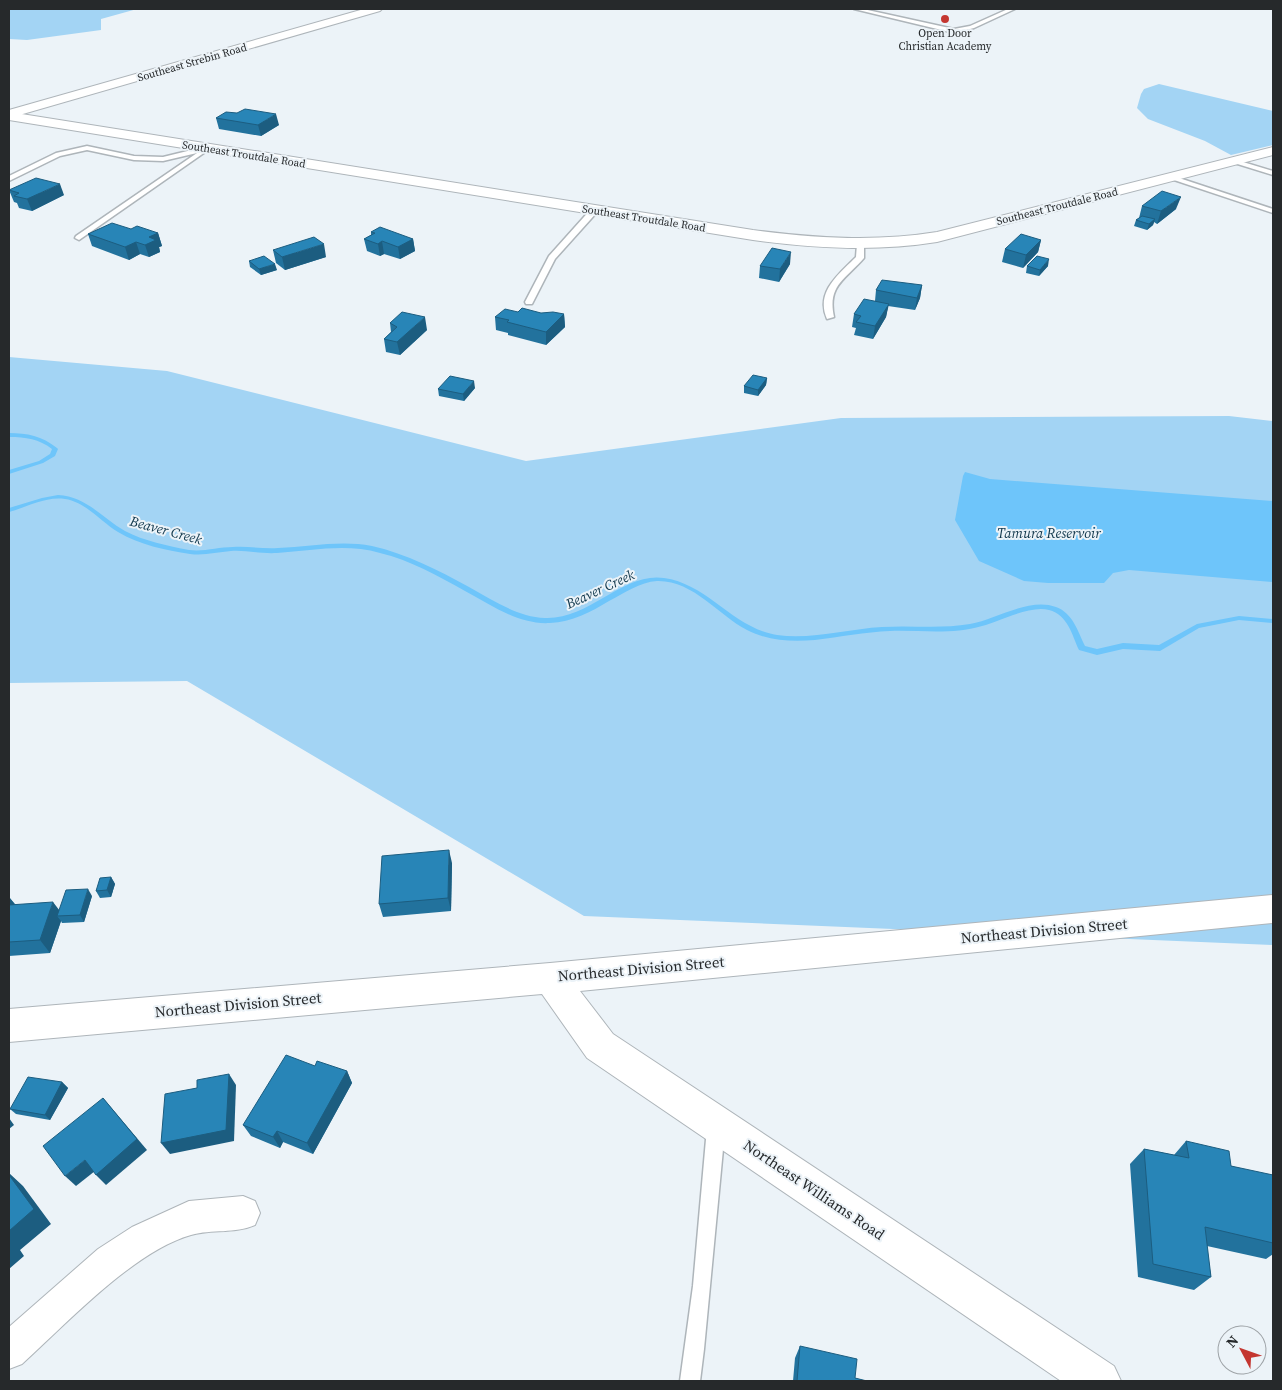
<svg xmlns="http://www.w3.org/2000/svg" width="1282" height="1390" font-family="'Source Serif 4',serif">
  <rect width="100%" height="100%" fill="#ecf3f8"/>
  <g fill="#a3d4f4">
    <path d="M9 9H137L101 19V30L27 40 9 39Z"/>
    <path d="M1159 84 1273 111V145L1231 155 1205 141 1148 119 1137 108 1141 94 1144 89Z"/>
    <path d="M9 357 167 371 526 461 841 418 1229 416 1273 421V945L584 916 187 681 9 683Z"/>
  </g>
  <path fill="#6ec5fa" d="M965 472 990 479 1273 501V582L1129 570 1113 573 1104 583H1048L1024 581 979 561 955 520 963 476Z"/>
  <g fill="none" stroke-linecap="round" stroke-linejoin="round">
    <g fill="#6ec5fa" fill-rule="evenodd">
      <path d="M9 433C27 433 42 436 57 448L58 449 55 456 43 463 9 474V470L39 461 50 454 52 449C39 439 26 437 9 437Z"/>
      <path d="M58 495C86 496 102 518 125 531 144 541 168 546 189 550 204 552 218 547 233 547 248 546 263 549 278 548 309 547 340 540 372 546 407 554 438 570 469 587 493 600 517 617 545 618 589 620 623 572 664 578 708 584 733 628 777 635 811 640 847 629 882 627 911 625 941 629 970 624 997 619 1030 597 1056 607 1073 613 1078 632 1085 646L1097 649 1123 643 1159 645 1197 624 1239 616 1273 619V623L1239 620 1199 628 1160 651 1123 649 1097 655 1079 650C1072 635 1068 615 1049 610 1030 605 1001 621 982 626 952 635 921 630 890 631 865 632 840 637 815 640 792 642 768 641 747 630 718 615 693 580 657 581 640 582 624 593 609 601 591 612 572 622 550 623 519 625 491 605 465 591 438 576 410 560 380 553 345 543 312 551 277 553 261 554 246 550 231 551 217 552 204 556 190 554 166 550 139 545 118 532 101 522 86 502 65 499 46 496 27 507 9 512V508L42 498Z"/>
    </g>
    <defs>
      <g id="service">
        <path d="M854 9H863L954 29 970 26 1008 9H1015L974 28 954 33Z"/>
        <path d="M87 146 134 156 163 157 208 146 211 148 79 240 75 238 76 236 197 153 163 161 134 160 87 150 60 156 9 181V176L56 153Z"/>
        <path d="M1233 159 1273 171V175L1231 162 1230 161Z"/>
        <path d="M1170 175 1273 209V213L1168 178V176Z"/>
        <path d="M592 208 599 210 555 259 532 304H526L525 302 549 256Z"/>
        <path d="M857 244 864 246V258C846 279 827 285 834 317L827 319C815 292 839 274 856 257Z"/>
        <path d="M716 1119 722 1122 725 1128 704 1349 700 1381H680L693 1286 707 1128 710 1122Z"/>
      </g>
      <path id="minor" d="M243 1196 255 1201 260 1213 255 1225C235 1234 212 1229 191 1235 134 1251 66 1324 22 1364L9 1369V1327L98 1249 132 1227 189 1201Z"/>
      <g id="tertiary">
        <path d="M364 9H382L380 11 9 118V110Z"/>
        <path d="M1273 895V923L580 991 613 1034 1114 1366 1121 1381H1061L587 1058 542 994 9 1042V1009L550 963Z"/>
      </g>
      <path id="secondary" d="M9 112 753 230C815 238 875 242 937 232L1273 147V155L937 242C875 252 815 248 753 240L9 120Z"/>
    </defs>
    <use href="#service" stroke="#aeb5ba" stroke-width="3"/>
    <use href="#minor" stroke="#aeb5ba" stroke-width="2"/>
    <use href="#tertiary" stroke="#aeb5ba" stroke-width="2"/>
    <use href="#secondary" stroke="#aeb5ba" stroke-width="2"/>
    <use href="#service" fill="#fff" fill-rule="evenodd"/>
    <use href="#minor" fill="#fff" fill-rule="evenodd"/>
    <use href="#tertiary" fill="#fff" fill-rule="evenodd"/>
    <use href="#secondary" fill="#fff" fill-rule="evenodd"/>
  </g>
  <g fill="#22729d">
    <path d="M237 113 279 125 261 136 219 129 216 118Z"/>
    <path d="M9 190 64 195 32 211 19 208 17 203 14 202Z"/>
    <path d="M1142 206 1176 209 1157 224 1154 222 1153 225 1147 230 1134 226 1136 220 1139 218Z"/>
    <path d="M131 229 158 233 162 246 159 247 160 252 149 257 140 254 129 260 92 246 88 234Z"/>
    <path d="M371 232 413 239 415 251 400 259 384 254 380 256 367 251 364 239 371 235Z"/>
    <path d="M1041 240 1038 252 1023 268 1002 262 1005 249Z"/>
    <path d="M273 250 326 257 285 270 276 263Z"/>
    <path d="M249 261 277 270 261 275 250 267Z"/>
    <path d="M790 264 779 282 759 278 760 266Z"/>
    <path d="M1027 266H1048L1039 276 1026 273Z"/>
    <path d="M922 285 920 298 915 310 888 306 886 317 873 339 854 335 856 328 852 327 854 314 875 301 876 290Z"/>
    <path d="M518 312 564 314 565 327 546 345 508 335V333L496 330 495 317Z"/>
    <path d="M390 323 427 330 400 355 386 352 384 339 391 332Z"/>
    <path d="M767 378 766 385 758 396 744 393V386Z"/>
    <path d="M475 388 464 401 439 396 438 389Z"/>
    <path d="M452 863 451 911 383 917 379 904Z"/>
    <path d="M111 877 115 884 111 897 100 898 96 891Z"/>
    <path d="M92 896 84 922 62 923 61 921 50 953 9 956V897L15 904 59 910Z"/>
    <path d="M315 1066 347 1071 352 1083 313 1154 283 1142 280 1148 251 1136 243 1125Z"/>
    <path d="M62 1082 68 1088 50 1120 16 1114 10 1109Z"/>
    <path d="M1186 1141 1231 1166 1273 1177V1254L1266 1259 1207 1246 1211 1277 1194 1290 1138 1277 1130 1164 1144 1149 1174 1155Z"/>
    <path d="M800 1346 855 1378 867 1381H793L795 1358Z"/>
  </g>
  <g fill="#1c5d80">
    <path d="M276 114 279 125 261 136 258 125Z"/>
    <path d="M60 184 64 195 32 211 27 199Z"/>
    <path d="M1181 197 1176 209 1157 224 1161 211Z"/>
    <path d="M1155 219 1153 225 1147 230 1149 224Z"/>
    <path d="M158 233 162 246 159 247 160 252 149 257 145 245 149 237Z"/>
    <path d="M413 239 415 251 400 259 398 247Z"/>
    <path d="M1041 240 1038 252 1023 268 1026 255Z"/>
    <path d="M382 241 384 254 380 256 378 244Z"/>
    <path d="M136 242 140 254 129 260 125 247Z"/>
    <path d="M324 244 326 257 285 270 282 257Z"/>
    <path d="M791 252 790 264 779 282 780 269Z"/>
    <path d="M1049 259 1048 266 1039 276 1040 270Z"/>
    <path d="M275 264 277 270 261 275 259 269Z"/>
    <path d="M922 285 920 298 915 310 917 298Z"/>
    <path d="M889 304 886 317 873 339 875 326Z"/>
    <path d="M564 314 565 327 546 345V332Z"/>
    <path d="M425 317 427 330 400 355 397 342Z"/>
    <path d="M767 378 766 385 758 396V390Z"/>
    <path d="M474 381 475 388 464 401 463 394Z"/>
    <path d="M449 850 452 863 451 911 448 898Z"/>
    <path d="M111 877 115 884 111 897 107 890Z"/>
    <path d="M88 889 92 896 84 922 80 915Z"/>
    <path d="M9 897 19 910 9 908Z"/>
    <path d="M53 902 63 915 57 916 61 921 50 953 40 940Z"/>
    <path d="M347 1071 352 1083 313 1154 307 1143Z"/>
    <path d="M229 1074 236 1085 234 1141 170 1154 161 1143Z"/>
    <path d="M62 1082 68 1088 50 1120 45 1115Z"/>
    <path d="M103 1098 147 1150 106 1185 96 1175Z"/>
    <path d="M9 1118 14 1125 9 1129Z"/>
    <path d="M277 1131 283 1142 280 1148 273 1137Z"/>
    <path d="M85 1160 95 1171 76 1186 65 1176Z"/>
    <path d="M9 1173 23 1186 51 1224 20 1250 24 1256 9 1269Z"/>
  </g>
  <g fill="#2885b7" stroke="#1c5d80">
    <path d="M245 109 276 114 258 125 216 118 226 112 237 113Z"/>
    <path d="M36 178 60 184 27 199 14 196 19 193 9 190Z"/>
    <path d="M1162 191 1181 197 1161 211 1142 206Z"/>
    <path d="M1142 216 1155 219 1149 224 1136 220Z"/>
    <path d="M112 223 131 229 137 226 158 233 149 237 156 240 145 245 136 242 125 247 88 234Z"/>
    <path d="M380 227 413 239 398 247 382 241 378 244 364 239 375 233 371 232Z"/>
    <path d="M1021 234 1041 240 1026 255 1005 249Z"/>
    <path d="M314 237 324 244 282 257 273 250Z"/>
    <path d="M772 248 791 252 780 269 760 266Z"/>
    <path d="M264 256 275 264 259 269 249 261Z"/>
    <path d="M1037 256 1049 259 1040 270 1027 266Z"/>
    <path d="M882 280 922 285 917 298 876 290Z"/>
    <path d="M864 299 889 304 875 326 856 322 861 316 854 314Z"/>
    <path d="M522 308 541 313 553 312 564 314 546 332 507 322 509 320 495 317 505 309 518 312Z"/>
    <path d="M402 312 425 317 397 342 384 339 397 327 390 323Z"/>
    <path d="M753 375 767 378 758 390 744 386Z"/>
    <path d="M450 376 474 381 463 394 438 389Z"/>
    <path d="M449 850 448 898 379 904 382 856Z"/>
    <path d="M111 877 107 890 96 891 100 878Z"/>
    <path d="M88 889 80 915 57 916 66 890Z"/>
    <path d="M53 902 40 940 9 942V905Z"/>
    <path d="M286 1055 315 1066 317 1061 347 1071 307 1143 277 1131 273 1137 243 1125Z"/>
    <path d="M229 1074 226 1130 161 1143 165 1094 197 1088V1080Z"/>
    <path d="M28 1077 62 1082 45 1115 10 1109Z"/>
    <path d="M103 1098 137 1139 96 1175 85 1160 65 1176 43 1146Z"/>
    <path d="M1186 1141 1229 1151 1231 1166 1273 1175V1243L1205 1227 1211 1277 1153 1264 1144 1149 1189 1158Z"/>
    <path d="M9 1175 34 1209 9 1231Z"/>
    <path d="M800 1346 857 1359 855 1378 867 1381H797Z"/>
  </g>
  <circle fill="#c43630" stroke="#ecf3f8" stroke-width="2" cx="945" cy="19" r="5"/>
  <g text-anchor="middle" stroke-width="4" stroke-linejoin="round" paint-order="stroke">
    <g font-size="11" fill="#26292b" stroke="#ecf3f8">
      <text x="945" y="37">Open Door<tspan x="945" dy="13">Christian Academy</tspan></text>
    </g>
    <g font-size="11" fill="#26292b" stroke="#ecf3f8">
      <text transform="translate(192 62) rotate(-16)" y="4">Southeast Strebin Road</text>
      <text transform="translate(244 154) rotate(9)" y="4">Southeast Troutdale Road</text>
      <text transform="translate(1057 206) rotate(-14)" y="4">Southeast Troutdale Road</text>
      <text transform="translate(644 218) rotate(9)" y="4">Southeast Troutdale Road</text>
    </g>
    <g font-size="14" font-style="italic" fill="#0f364b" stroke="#ecf3f8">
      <text transform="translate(166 530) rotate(15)" y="5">Beaver Creek</text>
      <text x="1049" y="538">Tamura Reservoir</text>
      <text transform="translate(600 589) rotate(-25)" y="5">Beaver Creek</text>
    </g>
    <g font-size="15" fill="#26292b" stroke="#ecf3f8">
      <text transform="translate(1044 931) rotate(-5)" y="5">Northeast Division Street</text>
      <text transform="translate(641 969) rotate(-5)" y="5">Northeast Division Street</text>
      <text transform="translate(238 1005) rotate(-5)" y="5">Northeast Division Street</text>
      <text transform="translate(814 1190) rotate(34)" y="5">Northeast Williams Road</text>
    </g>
  </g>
  <rect width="1282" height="1390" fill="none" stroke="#26292b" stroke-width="20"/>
  <g transform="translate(1242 1350) rotate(311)"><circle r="24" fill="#ecf3f8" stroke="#9da2a6"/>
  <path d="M0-4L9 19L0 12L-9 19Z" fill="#c43630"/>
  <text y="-8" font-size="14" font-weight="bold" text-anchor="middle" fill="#26292b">N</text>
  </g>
</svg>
